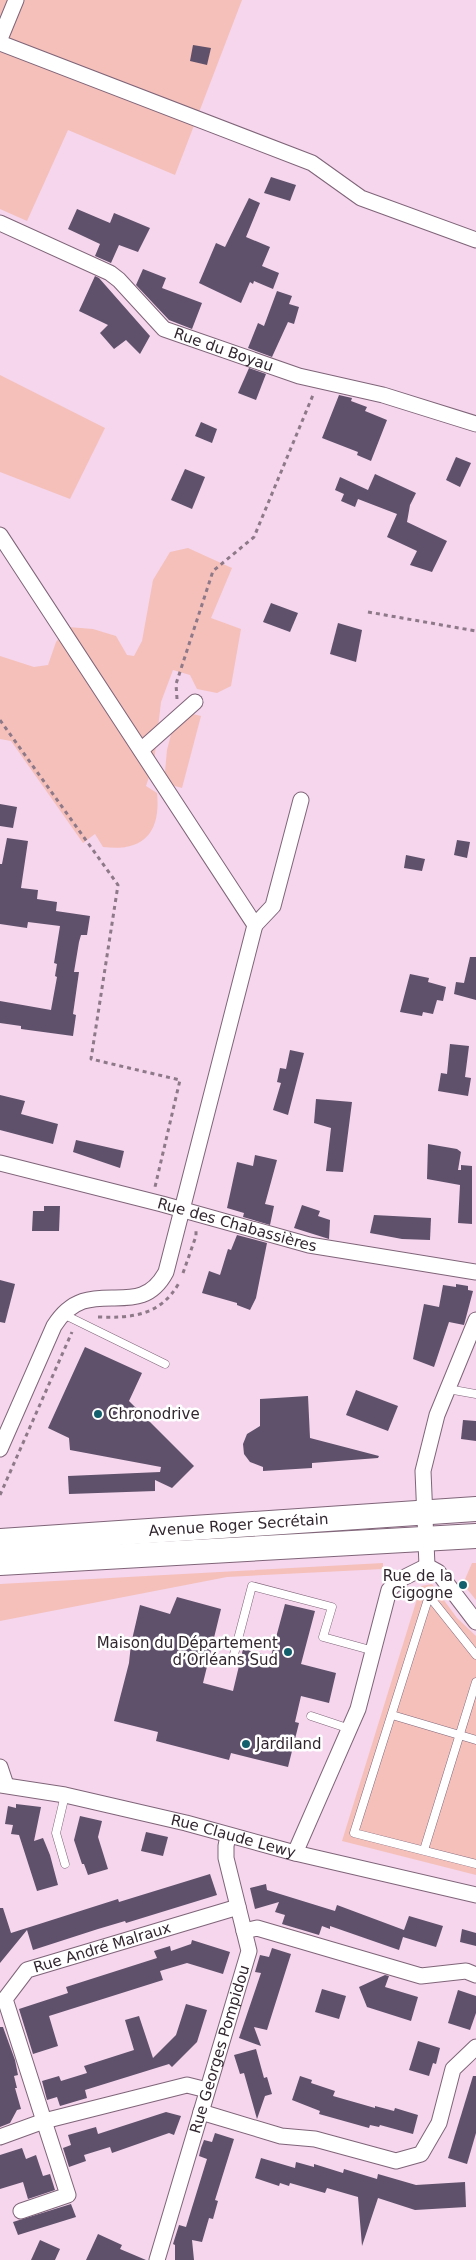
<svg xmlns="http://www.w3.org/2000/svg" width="476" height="2260" font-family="'DejaVu Sans',sans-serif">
  <rect width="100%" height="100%" fill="#f5d6ed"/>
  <g fill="#f5c0ba">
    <path d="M0 0H242L175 175 68 130 27 221 0 209Z"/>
    <path d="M0 375 105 428 70 499 0 472Z"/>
    <path d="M188 548 232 568 211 618 241 629 231 686 217 693 197 689 190 675 173 670 161 702 154 762 146 786 157 793C161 833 143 852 103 847L95 834 83 843 11 741 0 739V656L34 667 48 665 56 642 68 627 93 629 116 636 127 655 134 656 142 641 153 580 170 552Z"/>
    <path d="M193 714 201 716 182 788 164 783 167 750 176 715Z"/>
    <path d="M383 1563V1569L227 1577 0 1621V1584Z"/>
    <path d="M472 1563H476V1600L463 1584Z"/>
    <path d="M432 1584 457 1618 476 1636V1875L342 1841 421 1586Z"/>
  </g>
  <g fill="#5f506b">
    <path d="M193 45 211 48 207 65 190 61Z"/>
    <path d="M271 177 296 185 290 201 264 193Z"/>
    <path d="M249 198 260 203 246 237 270 247 262 266 279 273 273 289 254 281 253 284 250 282 241 303 199 283 216 243 225 247Z"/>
    <path d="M77 209 110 223 114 213 150 228 138 252 119 245 111 263 95 256 100 244 68 229Z"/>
    <path d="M143 269 166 278 162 288 202 303 192 329 169 320 136 285Z"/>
    <path d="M95 276 99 278 150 336 140 354 126 340 114 349 100 333 108 325 79 311Z"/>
    <path d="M277 291 292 296 289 304 299 307 294 324 288 322 272 357 248 348 258 323 264 326Z"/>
    <path d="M249 368 266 374 256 400 238 393Z"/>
    <path d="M339 395 352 398 351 401 367 407 365 411 387 420 371 461 357 455 358 452 322 438Z"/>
    <path d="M201 422 217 429 212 443 195 436Z"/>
    <path d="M456 457 471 463 460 487 446 480Z"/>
    <path d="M185 469 205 477 192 509 171 500Z"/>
    <path d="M375 474 416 493 410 505 407 522 447 541 432 572 410 565 417 551 387 537 397 514 358 499 355 507 341 501 344 494 335 490 340 477 368 490Z"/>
    <path d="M271 603 298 613 290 632 263 622Z"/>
    <path d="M338 623 362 630 356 662 330 654Z"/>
    <path d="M0 804 17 807 13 828 0 826Z"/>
    <path d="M7 838 28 841 21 888 38 890 37 899 57 902 56 911 90 916 87 935H81L79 942 74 972H79L73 1014 76 1015 73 1036 21 1029V1026L0 1023V1001L51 1010 57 977 55 976 57 964 54 963 60 926 28 922 27 928 0 924V864H2Z"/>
    <path d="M457 840 470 842 467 858 454 855Z"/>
    <path d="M406 855 425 859 422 871 404 868Z"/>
    <path d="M470 957H476V1000L454 994 456 982 464 983Z"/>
    <path d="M410 974 429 978 428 982 446 987 443 1001 437 1000 433 1014 423 1012 422 1016 400 1012Z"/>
    <path d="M450 1044 469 1046 465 1077 471 1078 468 1096 438 1091 441 1073 447 1074Z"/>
    <path d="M290 1050 304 1053 288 1115 273 1110 281 1083 277 1082 280 1068 286 1069Z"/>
    <path d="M0 1095 25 1101 21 1114 58 1124 53 1144 0 1130Z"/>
    <path d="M316 1099 352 1102 343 1172 326 1171 331 1128 314 1123Z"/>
    <path d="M76 1140 124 1151 120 1168 73 1152Z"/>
    <path d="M428 1144 457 1149 461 1152 458 1170H461V1165L472 1166V1224L458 1223 460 1185 427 1179Z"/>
    <path d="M255 1155 277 1160 265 1204 274 1206 270 1225 243 1217 244 1213 227 1208 237 1162 253 1166Z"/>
    <path d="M302 1205 320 1211 318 1216 330 1220 329 1239 294 1228Z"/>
    <path d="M44 1206H60L59 1231H32L33 1211H44Z"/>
    <path d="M374 1215 431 1218 430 1240 402 1239 370 1233Z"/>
    <path d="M237 1235 267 1243 256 1298 250 1310 237 1305V1303L202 1293 209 1271 220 1275 228 1249 231 1250Z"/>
    <path d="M0 1280 15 1284 5 1323 0 1322Z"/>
    <path d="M456 1284 468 1286V1290L473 1291 464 1325 449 1322 434 1367 413 1359 424 1304 439 1307 443 1285 456 1287Z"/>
    <path d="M85 1347 142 1373 129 1401 194 1466 172 1488 155 1480V1491L69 1494 68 1476 160 1472 161 1467 70 1450 69 1438 48 1428Z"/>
    <path d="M356 1390 398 1406 388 1431 346 1415Z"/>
    <path d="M308 1396 310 1438 379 1456 378 1458 312 1463V1468L263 1471V1467L250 1462 244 1454 243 1444 247 1434 260 1426V1399Z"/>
    <path d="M463 1420 476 1421V1441L461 1439Z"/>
    <path d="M177 1597 221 1609 203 1683 233 1691 243 1649 271 1656 285 1604 315 1611 301 1664 336 1673 329 1703 301 1696 295 1722 299 1723 288 1767 231 1753 229 1760 156 1741 158 1732 114 1721 129 1663 131 1644 140 1605 170 1614Z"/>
    <path d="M16 1804 41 1807 34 1841 43 1838 50 1855 58 1885 37 1891 19 1835 11 1834 13 1825 5 1824 8 1806 16 1808Z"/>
    <path d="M80 1816 102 1821 98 1837 108 1869 88 1875 84 1864H82L74 1840Z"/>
    <path d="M146 1832 168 1837 163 1856 141 1851Z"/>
    <path d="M210 1874 217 1895 126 1923 125 1921 98 1929 33 1950 27 1930 0 1963V1908H3L11 1933 118 1899 119 1902Z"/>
    <path d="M266 1884 267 1890 335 1911 337 1905 404 1930 409 1916 443 1926 436 1947 403 1937 399 1950 330 1926V1929L322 1926 319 1935 282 1924 285 1915 275 1912 279 1902 255 1909 250 1888Z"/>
    <path d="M462 1929 476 1933V1946L460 1942Z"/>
    <path d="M192 1940 230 1952 223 1974 187 1963 160 1971 163 1980 49 2016 58 2046 33 2054 19 2009 68 1993 66 1987 157 1958 154 1951 170 1946 171 1951 191 1944Z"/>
    <path d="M272 1948 291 1954 267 2030 254 2027 261 2046 239 2038 261 1973 255 1972 260 1955 269 1957Z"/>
    <path d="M385 1975 389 1976 385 1987 418 1997 411 2021 367 2007 359 1987Z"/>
    <path d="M322 1989 346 1996 339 2019 315 2012Z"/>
    <path d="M458 1990 476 1996V2013L470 2030 448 2023Z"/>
    <path d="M186 2004 207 2010 197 2042 172 2067 169 2064 85 2090 87 2098 60 2106 57 2097 47 2100 42 2081 59 2076 61 2081 87 2073 84 2066 134 2050 125 2020 139 2016 153 2058 176 2035Z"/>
    <path d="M0 2027H3L15 2060 18 2075 14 2076 17 2088H15L21 2109 17 2110 10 2123 0 2127Z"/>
    <path d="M418 2041 440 2048 436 2064 433 2063 429 2076 409 2070Z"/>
    <path d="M256 2049 264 2078 267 2077 272 2094 265 2096 257 2119 244 2073 240 2074 234 2055Z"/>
    <path d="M300 2076 312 2080 311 2083 335 2091 333 2096 375 2108V2106L394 2111 395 2108 418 2115 413 2134 380 2125 379 2127 370 2125 369 2128 319 2114 320 2111 292 2100Z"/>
    <path d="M473 2076H476V2133L467 2164 448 2158Z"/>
    <path d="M166 2112 181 2116 174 2135 169 2133 112 2153 110 2147 84 2155 86 2161 69 2167 63 2148 71 2145 68 2135 96 2127 98 2134Z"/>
    <path d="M215 2133 234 2139 215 2200 218 2201 213 2219 209 2218 202 2242 192 2240 194 2260H175V2245L173 2244 179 2225 186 2227 207 2159 199 2156 201 2148 204 2140 212 2142Z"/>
    <path d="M22 2148 26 2159 36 2155 43 2176 50 2174 55 2190 28 2199 23 2182 0 2189V2155Z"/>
    <path d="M261 2158 295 2168 296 2162 314 2167V2164L343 2173 344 2169 377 2179 378 2174 416 2185 465 2182 466 2207 415 2210 378 2198 362 2246 358 2197 327 2188 325 2193 290 2183 289 2186 280 2183 279 2186 255 2178Z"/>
    <path d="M71 2204 76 2217 18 2235 13 2222Z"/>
    <path d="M98 2234 122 2245 120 2249 146 2260H86Z"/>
    <path d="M40 2240 60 2249 55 2260H31Z"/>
  </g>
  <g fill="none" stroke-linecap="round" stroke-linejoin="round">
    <defs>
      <g id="lane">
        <path d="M63 1314 165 1364"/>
        <path d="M448 1389 476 1394"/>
        <path d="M476 1655 429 1596 354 1833 476 1864"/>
        <path d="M232 1662 252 1586 332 1607 323 1637 374 1651"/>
        <path d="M392 1715 476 1740"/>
        <path d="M311 1716 350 1729"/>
        <path d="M424 1850 476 1682"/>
        <path d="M65 1864 56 1833 65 1795"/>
      </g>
      <g id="street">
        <path d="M0 39 16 0"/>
        <path d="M0 43 312 163 361 198 476 240"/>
        <path id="s1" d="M0 223 110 273 119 280 164 329 299 376 383 395 476 424"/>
        <path d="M0 535 255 925 166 1272C138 1325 89 1270 54 1326L0 1449"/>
        <path d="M141 750 195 702"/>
        <path d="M255 925 273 906 301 800"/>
        <path id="s2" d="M0 1163 162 1204 309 1245 476 1272"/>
        <path d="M427 1566 423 1471 437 1415 476 1320"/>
        <path d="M427 1566 438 1572 476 1622"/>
        <path d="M0 1767 6 1785"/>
        <path id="s3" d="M0 1785 65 1795 186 1823 295 1853 476 1895"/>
        <path d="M295 1853 358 1709 389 1590 399 1580 427 1566"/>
        <path d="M244 1931 257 1928 421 1976 466 1971 476 1975"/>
        <path id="s4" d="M207 2090 187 2085 44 2121 5 1999 27 1970 238 1907"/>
        <path d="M201 2112 281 2136 315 2139 396 2161 421 2154 439 2123 453 2069 476 2047"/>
        <path d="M0 2137 44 2121 68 2195 21 2211"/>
        <path id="s5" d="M157 2260 249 1951 226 1858V1846L228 1836"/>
      </g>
      <g id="primary">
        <path id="s6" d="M0 1541 476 1509"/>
        <path d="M0 1563 476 1536"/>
      </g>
    </defs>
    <use href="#lane" stroke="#7f6478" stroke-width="9"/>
    <use href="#street" stroke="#7f6478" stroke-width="17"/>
    <use href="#primary" stroke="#7f6478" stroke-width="26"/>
    <g stroke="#8e7988" stroke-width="3" stroke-dasharray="4 4" stroke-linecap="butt">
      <path d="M368 612 476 631"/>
      <path d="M177 699 176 684 213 571 254 537 313 395"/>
      <path d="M0 720 118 885 91 1059 180 1080 155 1187"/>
      <path d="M183 1273 196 1236V1229"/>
      <path d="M98 1317C132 1318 160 1316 179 1283"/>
      <path d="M0 1495 72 1332"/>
    </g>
    <use href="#lane" stroke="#fff" stroke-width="8"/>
    <use href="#street" stroke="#fff" stroke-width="15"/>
    <use href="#primary" stroke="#fff" stroke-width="24"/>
  </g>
  <g fill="#13606c" stroke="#fff" stroke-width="2">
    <circle cx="98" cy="1414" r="5"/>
    <circle cx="463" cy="1585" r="5"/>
    <circle cx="288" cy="1652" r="5"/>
    <circle cx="246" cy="1744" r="5"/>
  </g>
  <g text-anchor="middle" stroke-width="5" stroke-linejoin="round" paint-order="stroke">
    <g font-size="15" fill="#32272f" stroke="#fff">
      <text dy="5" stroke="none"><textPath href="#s1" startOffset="262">Rue du Boyau</textPath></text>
      <text dy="5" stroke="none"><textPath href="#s2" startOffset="245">Rue des Chabassières</textPath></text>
      <text dy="5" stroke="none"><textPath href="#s6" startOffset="239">Avenue Roger Secrétain</textPath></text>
      <text dy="5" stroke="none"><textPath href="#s3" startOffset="239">Rue Claude Lewy</textPath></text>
      <text dy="5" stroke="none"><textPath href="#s4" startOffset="411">Rue André Malraux</textPath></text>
      <text dy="5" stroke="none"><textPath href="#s5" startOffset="220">Rue Georges Pompidou</textPath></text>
    </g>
    <g font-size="15" fill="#32272f" stroke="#fff" text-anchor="start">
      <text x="108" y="1419">Chronodrive</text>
      <text x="453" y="1581" text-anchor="end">Rue de la<tspan x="453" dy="17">Cigogne</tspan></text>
      <text x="278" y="1648" text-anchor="end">Maison du Département<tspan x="278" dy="17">d’Orléans Sud</tspan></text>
      <text x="256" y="1749">Jardiland</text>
    </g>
  </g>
</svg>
